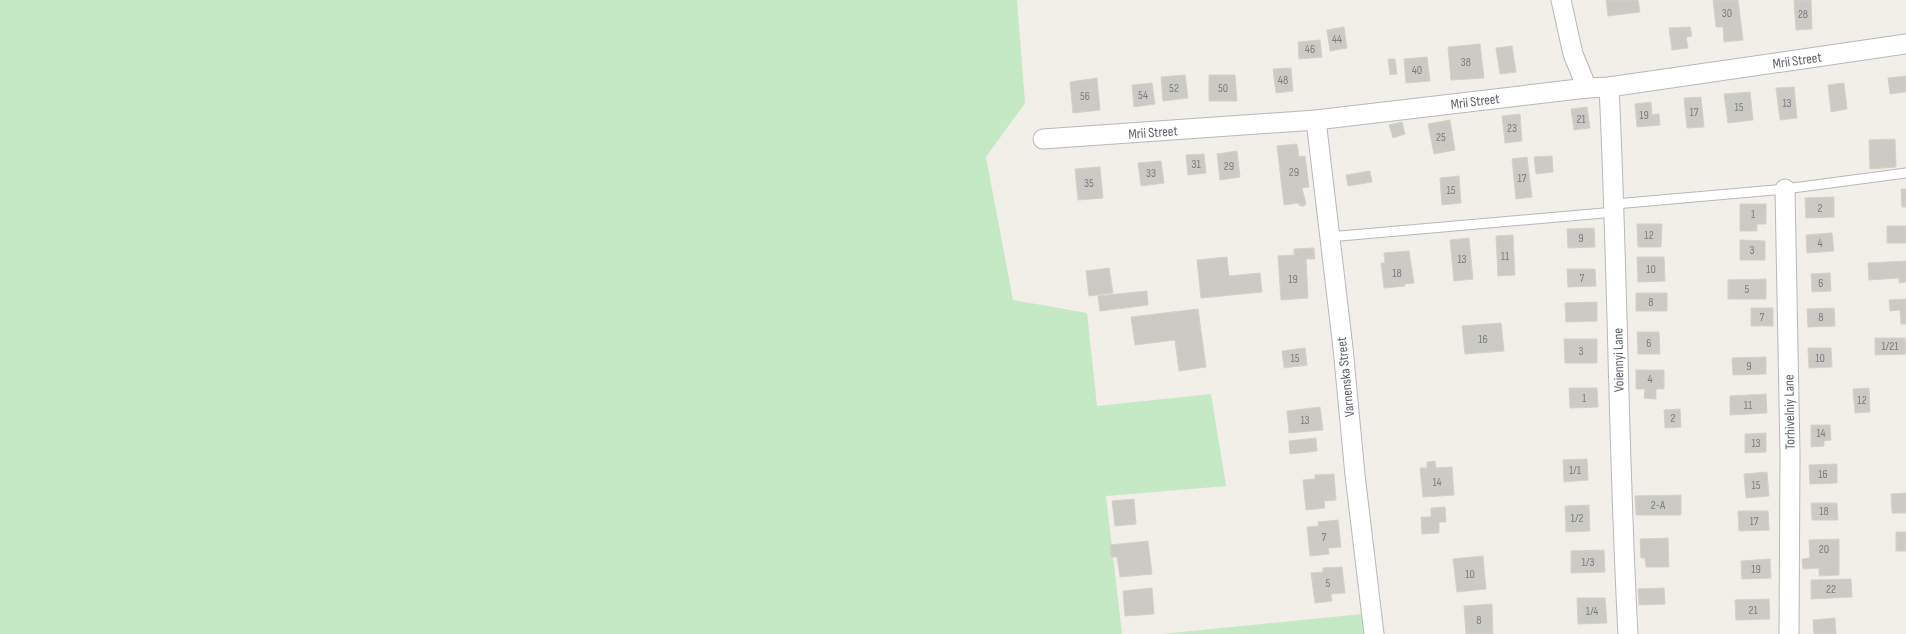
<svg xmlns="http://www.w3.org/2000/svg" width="1906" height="634" font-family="'Sofia Sans Condensed',sans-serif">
  <rect width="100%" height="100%" fill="#f1efe8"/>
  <g fill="#c5e8c5">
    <path d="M0 0H1017L1025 103 986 157 1013 300 1087 313 1097 406 1211 394 1226 486 1106 496 1122 634H0Z"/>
    <path d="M1372 613 1374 634H1162Z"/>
  </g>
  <g fill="#cccac5" stroke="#d6d1c6">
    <path d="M1606 0H1638L1640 12 1608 16Z"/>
    <path d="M1713 0H1738L1743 40 1724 42 1723 27H1716Z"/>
    <path d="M1794 0H1811L1812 29 1796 30Z"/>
    <path d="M1344 27 1347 48 1330 51 1327 30Z"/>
    <path d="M1690 27 1692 36 1686 37 1688 48 1672 50 1669 28Z"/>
    <path d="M1320 40 1322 57 1299 59 1298 42Z"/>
    <path d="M1480 44 1484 78 1451 80 1448 47Z"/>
    <path d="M1512 46 1516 72 1500 74 1496 48Z"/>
    <path d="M1427 57 1430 81 1406 83 1404 59Z"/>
    <path d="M1388 59H1395L1397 74 1390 75Z"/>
    <path d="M1291 68 1293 91 1276 93 1273 69Z"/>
    <path d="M1185 75 1188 98 1163 101 1161 77Z"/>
    <path d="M1209 75H1235L1237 101H1209Z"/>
    <path d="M1906 76V92L1890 94 1888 78Z"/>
    <path d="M1097 78 1100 110 1073 113 1070 82Z"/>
    <path d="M1152 83 1155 104 1134 107 1132 85Z"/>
    <path d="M1844 83 1847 109 1831 112 1828 85Z"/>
    <path d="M1794 87 1797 118 1780 120 1776 88Z"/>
    <path d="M1750 92 1753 120 1728 123 1724 94Z"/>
    <path d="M1701 97 1704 127 1687 128 1684 98Z"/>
    <path d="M1651 102 1652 115 1659 114 1660 125 1637 127 1635 104Z"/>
    <path d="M1587 107 1590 128 1574 130 1571 109Z"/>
    <path d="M1520 114 1522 141 1505 143 1502 116Z"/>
    <path d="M1450 120 1455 150 1434 154 1428 124Z"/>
    <path d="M1402 122 1405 134 1393 138 1389 125Z"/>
    <path d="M1895 139 1896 167 1870 169 1869 140Z"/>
    <path d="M1297 144 1299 157 1305 156 1309 187 1302 188 1306 204 1304 206H1300L1298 203 1284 205 1277 146Z"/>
    <path d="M1237 151 1240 177 1220 180 1217 154Z"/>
    <path d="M1204 154 1206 173 1188 175 1186 155Z"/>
    <path d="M1552 156 1553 172 1536 174 1534 157Z"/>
    <path d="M1527 157 1532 197 1516 199 1512 159Z"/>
    <path d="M1161 161 1164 183 1141 186 1138 163Z"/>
    <path d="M1100 167 1103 198 1078 200 1075 169Z"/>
    <path d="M1370 171 1372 182 1348 186 1346 175Z"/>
    <path d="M1459 176 1461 203 1442 205 1440 178Z"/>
    <path d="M1901 189H1906V207H1902Z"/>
    <path d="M1834 197V217L1806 218 1805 198Z"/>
    <path d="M1740 204H1766V224H1757V231H1740Z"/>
    <path d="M1637 224H1662L1661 247H1638Z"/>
    <rect x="1887" y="226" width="19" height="17"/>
    <path d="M1594 228 1595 247 1568 248 1567 229Z"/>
    <path d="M1832 233 1834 251 1807 253 1806 235Z"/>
    <path d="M1513 235 1515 275 1498 276 1496 236Z"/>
    <path d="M1469 238 1473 279 1454 281 1450 240Z"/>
    <path d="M1740 240 1765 241V260H1740Z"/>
    <path d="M1314 248 1315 259H1306L1308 298 1281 300 1278 256 1294 255V249Z"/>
    <path d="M1409 251 1414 283 1404 284 1405 286 1384 288 1381 263H1385L1384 253Z"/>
    <path d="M1227 257 1229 276 1260 273 1262 292 1201 298 1197 260Z"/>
    <path d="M1637 257H1664L1665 281 1638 282Z"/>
    <path d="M1906 261V282L1899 283V278L1869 280 1868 263Z"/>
    <path d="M1109 268 1113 293 1089 296 1086 271Z"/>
    <path d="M1567 269H1595L1596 286 1568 287Z"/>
    <path d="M1830 273 1831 291 1812 292 1811 274Z"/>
    <path d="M1766 279V299H1728V280Z"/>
    <path d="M1147 291 1148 305 1100 311 1098 296Z"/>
    <rect x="1636" y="293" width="31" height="18"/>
    <path d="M1906 299V324H1901L1900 310 1890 311 1889 300Z"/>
    <path d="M1597 302V321L1566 322 1565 303Z"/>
    <rect x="1751" y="308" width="22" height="18"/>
    <path d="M1834 308 1835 326 1808 327 1807 309Z"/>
    <path d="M1198 309 1206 367 1179 371 1175 340 1135 345 1131 317Z"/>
    <path d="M1501 323 1504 351 1465 354 1462 326Z"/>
    <path d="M1637 332H1659L1660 354H1638Z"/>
    <path d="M1875 338H1905L1906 354 1875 355Z"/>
    <path d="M1564 339H1597V363H1565Z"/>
    <path d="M1305 348 1307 365 1284 368 1282 351Z"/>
    <path d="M1808 348H1831L1832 367 1809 368Z"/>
    <path d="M1766 357V374L1733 375 1732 358Z"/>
    <path d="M1636 370H1664V389H1656V399L1644 398 1645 389H1636Z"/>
    <path d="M1569 388H1597L1598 407 1570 408Z"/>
    <path d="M1869 388 1870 412 1855 413 1853 389Z"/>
    <path d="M1766 394 1767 413 1730 415V396Z"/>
    <path d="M1320 407 1323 430 1289 433 1287 411Z"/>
    <path d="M1680 409 1681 427 1665 428 1664 410Z"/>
    <path d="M1811 425H1830L1831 440 1824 441V446L1811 447Z"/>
    <path d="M1766 433V452L1745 453V434Z"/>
    <path d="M1316 438 1317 451 1290 454 1289 441Z"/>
    <path d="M1587 459 1588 480 1564 482 1563 460Z"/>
    <path d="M1435 461 1436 468 1452 467 1454 495 1423 497 1420 468H1427V462Z"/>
    <path d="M1837 464V483L1810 484 1809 465Z"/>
    <path d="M1767 472 1769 496 1746 498 1744 474Z"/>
    <path d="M1334 474 1336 500 1324 501 1325 508 1306 510 1303 480 1315 479V475Z"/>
    <path d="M1906 493V513H1892L1891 494Z"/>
    <path d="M1681 495V515H1636L1635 496Z"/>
    <path d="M1134 499 1136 524 1115 526 1112 501Z"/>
    <path d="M1811 503H1837L1838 520H1812Z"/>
    <path d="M1589 505 1590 531 1566 532 1565 506Z"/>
    <path d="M1445 507 1446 522H1439V533L1422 534 1421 517H1431V508Z"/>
    <path d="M1738 511H1768L1769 530 1739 531Z"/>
    <path d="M1338 520 1341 547 1328 548 1329 554 1310 556 1307 527 1319 526 1318 522Z"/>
    <rect x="1896" y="532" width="10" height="19"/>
    <path d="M1668 538 1669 567H1646L1645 558H1641L1640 539Z"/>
    <path d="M1839 539V575L1819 576V568L1803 569 1802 559 1810 558 1809 540Z"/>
    <path d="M1148 541 1152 574 1120 577 1117 557H1111L1110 545Z"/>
    <path d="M1604 550 1605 572 1571 573V551Z"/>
    <path d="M1483 556 1486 589 1457 592 1453 559Z"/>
    <path d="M1770 559 1771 578 1742 579 1741 561Z"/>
    <path d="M1342 567 1345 593 1331 594 1332 601 1315 603 1311 573 1323 572V568Z"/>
    <path d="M1851 579 1852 597 1811 599V580Z"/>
    <path d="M1152 588 1154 614 1125 616 1123 591Z"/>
    <path d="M1664 588 1665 604 1639 605 1638 589Z"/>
    <path d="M1577 598H1605L1607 623 1578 624Z"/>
    <path d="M1769 599 1770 619 1736 620 1735 600Z"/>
    <path d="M1492 604 1493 634H1466L1464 606Z"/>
    <path d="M1835 618 1836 634H1814L1813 620Z"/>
  </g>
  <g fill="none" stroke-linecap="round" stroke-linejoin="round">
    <defs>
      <g id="lane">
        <path d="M1615 204 1785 189 1906 173"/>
        <path d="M1329 237 1615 212"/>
      </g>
      <g id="street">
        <path d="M1561 0 1573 54 1587 88"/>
        <path d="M1609 87C1618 269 1618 452 1628 634"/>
        <path d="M1316 120 1343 348 1355 475 1374 634"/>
        <path d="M1043 139 1316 120 1587 88 1609 87 1906 44"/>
        <path d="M1785 189 1790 454 1789 634"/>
      </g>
    </defs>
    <use href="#lane" stroke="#b5b8bc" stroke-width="11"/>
    <use href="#street" stroke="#b5b8bc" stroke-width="21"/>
    <use href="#lane" stroke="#fff" stroke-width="9"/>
    <use href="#street" stroke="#fff" stroke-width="19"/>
  </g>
  <g text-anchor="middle" stroke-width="3" stroke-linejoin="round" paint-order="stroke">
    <g font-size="12" fill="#7a7d7f">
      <text x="1727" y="17">30</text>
      <text x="1803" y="18">28</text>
      <text x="1337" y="43">44</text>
      <text x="1310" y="53">46</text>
      <text x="1466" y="66">38</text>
      <text x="1417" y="74">40</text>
      <text x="1283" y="84">48</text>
      <text x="1174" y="92">52</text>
      <text x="1223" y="92">50</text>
      <text x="1143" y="99">54</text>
      <text x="1085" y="100">56</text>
      <text x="1787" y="107">13</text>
      <text x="1739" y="111">15</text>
      <text x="1694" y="116">17</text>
      <text x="1644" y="119">19</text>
      <text x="1581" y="123">21</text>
      <text x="1512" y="132">23</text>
      <text x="1441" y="141">25</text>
      <text x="1196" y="168">31</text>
      <text x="1229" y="170">29</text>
      <text x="1294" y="176">29</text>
      <text x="1151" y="177">33</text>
      <text x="1522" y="182">17</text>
      <text x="1089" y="187">35</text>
      <text x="1451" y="194">15</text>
      <text x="1820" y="212">2</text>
      <text x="1753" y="218">1</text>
      <text x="1649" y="239">12</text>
      <text x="1581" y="242">9</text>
      <text x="1820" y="247">4</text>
      <text x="1752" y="254">3</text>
      <text x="1505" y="260">11</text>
      <text x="1462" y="263">13</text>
      <text x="1651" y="273">10</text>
      <text x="1397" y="277">18</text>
      <text x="1582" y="282">7</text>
      <text x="1293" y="283">19</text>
      <text x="1821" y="287">6</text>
      <text x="1747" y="293">5</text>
      <text x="1651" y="306">8</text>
      <text x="1762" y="321">7</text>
      <text x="1821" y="321">8</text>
      <text x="1483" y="343">16</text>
      <text x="1649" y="347">6</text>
      <text x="1890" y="350">1/21</text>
      <text x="1581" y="355">3</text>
      <text x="1295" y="362">15</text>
      <text x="1820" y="362">10</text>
      <text x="1749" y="370">9</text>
      <text x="1650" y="383">4</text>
      <text x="1584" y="402">1</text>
      <text x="1862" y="404">12</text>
      <text x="1748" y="409">11</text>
      <text x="1673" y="422">2</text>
      <text x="1305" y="424">13</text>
      <text x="1821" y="437">14</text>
      <text x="1756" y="447">13</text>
      <text x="1575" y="474">1/1</text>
      <text x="1823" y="478">16</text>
      <text x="1437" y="486">14</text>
      <text x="1756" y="489">15</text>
      <text x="1658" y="509">2-А</text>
      <text x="1824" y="515">18</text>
      <text x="1577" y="522">1/2</text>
      <text x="1754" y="525">17</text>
      <text x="1324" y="541">7</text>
      <text x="1824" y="553">20</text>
      <text x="1588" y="566">1/3</text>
      <text x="1756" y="573">19</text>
      <text x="1470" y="578">10</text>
      <text x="1328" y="587">5</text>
      <text x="1831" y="593">22</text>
      <text x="1753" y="614">21</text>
      <text x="1592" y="615">1/4</text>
      <text x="1479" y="624">8</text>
    </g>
    <g font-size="14" fill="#5f6368" stroke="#fff">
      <text transform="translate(1797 60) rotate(-8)" y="5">Mrii Street</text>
      <text transform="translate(1475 101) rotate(-7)" y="5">Mrii Street</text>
      <text transform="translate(1153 132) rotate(-4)" y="5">Mrii Street</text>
      <text transform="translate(1618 360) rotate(-91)" y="5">Voiennyi Lane</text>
      <text transform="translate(1345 377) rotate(-96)" y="5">Varnenska Street</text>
      <text transform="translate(1789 412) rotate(-91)" y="5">Torhivelniy Lane</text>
    </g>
  </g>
</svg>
